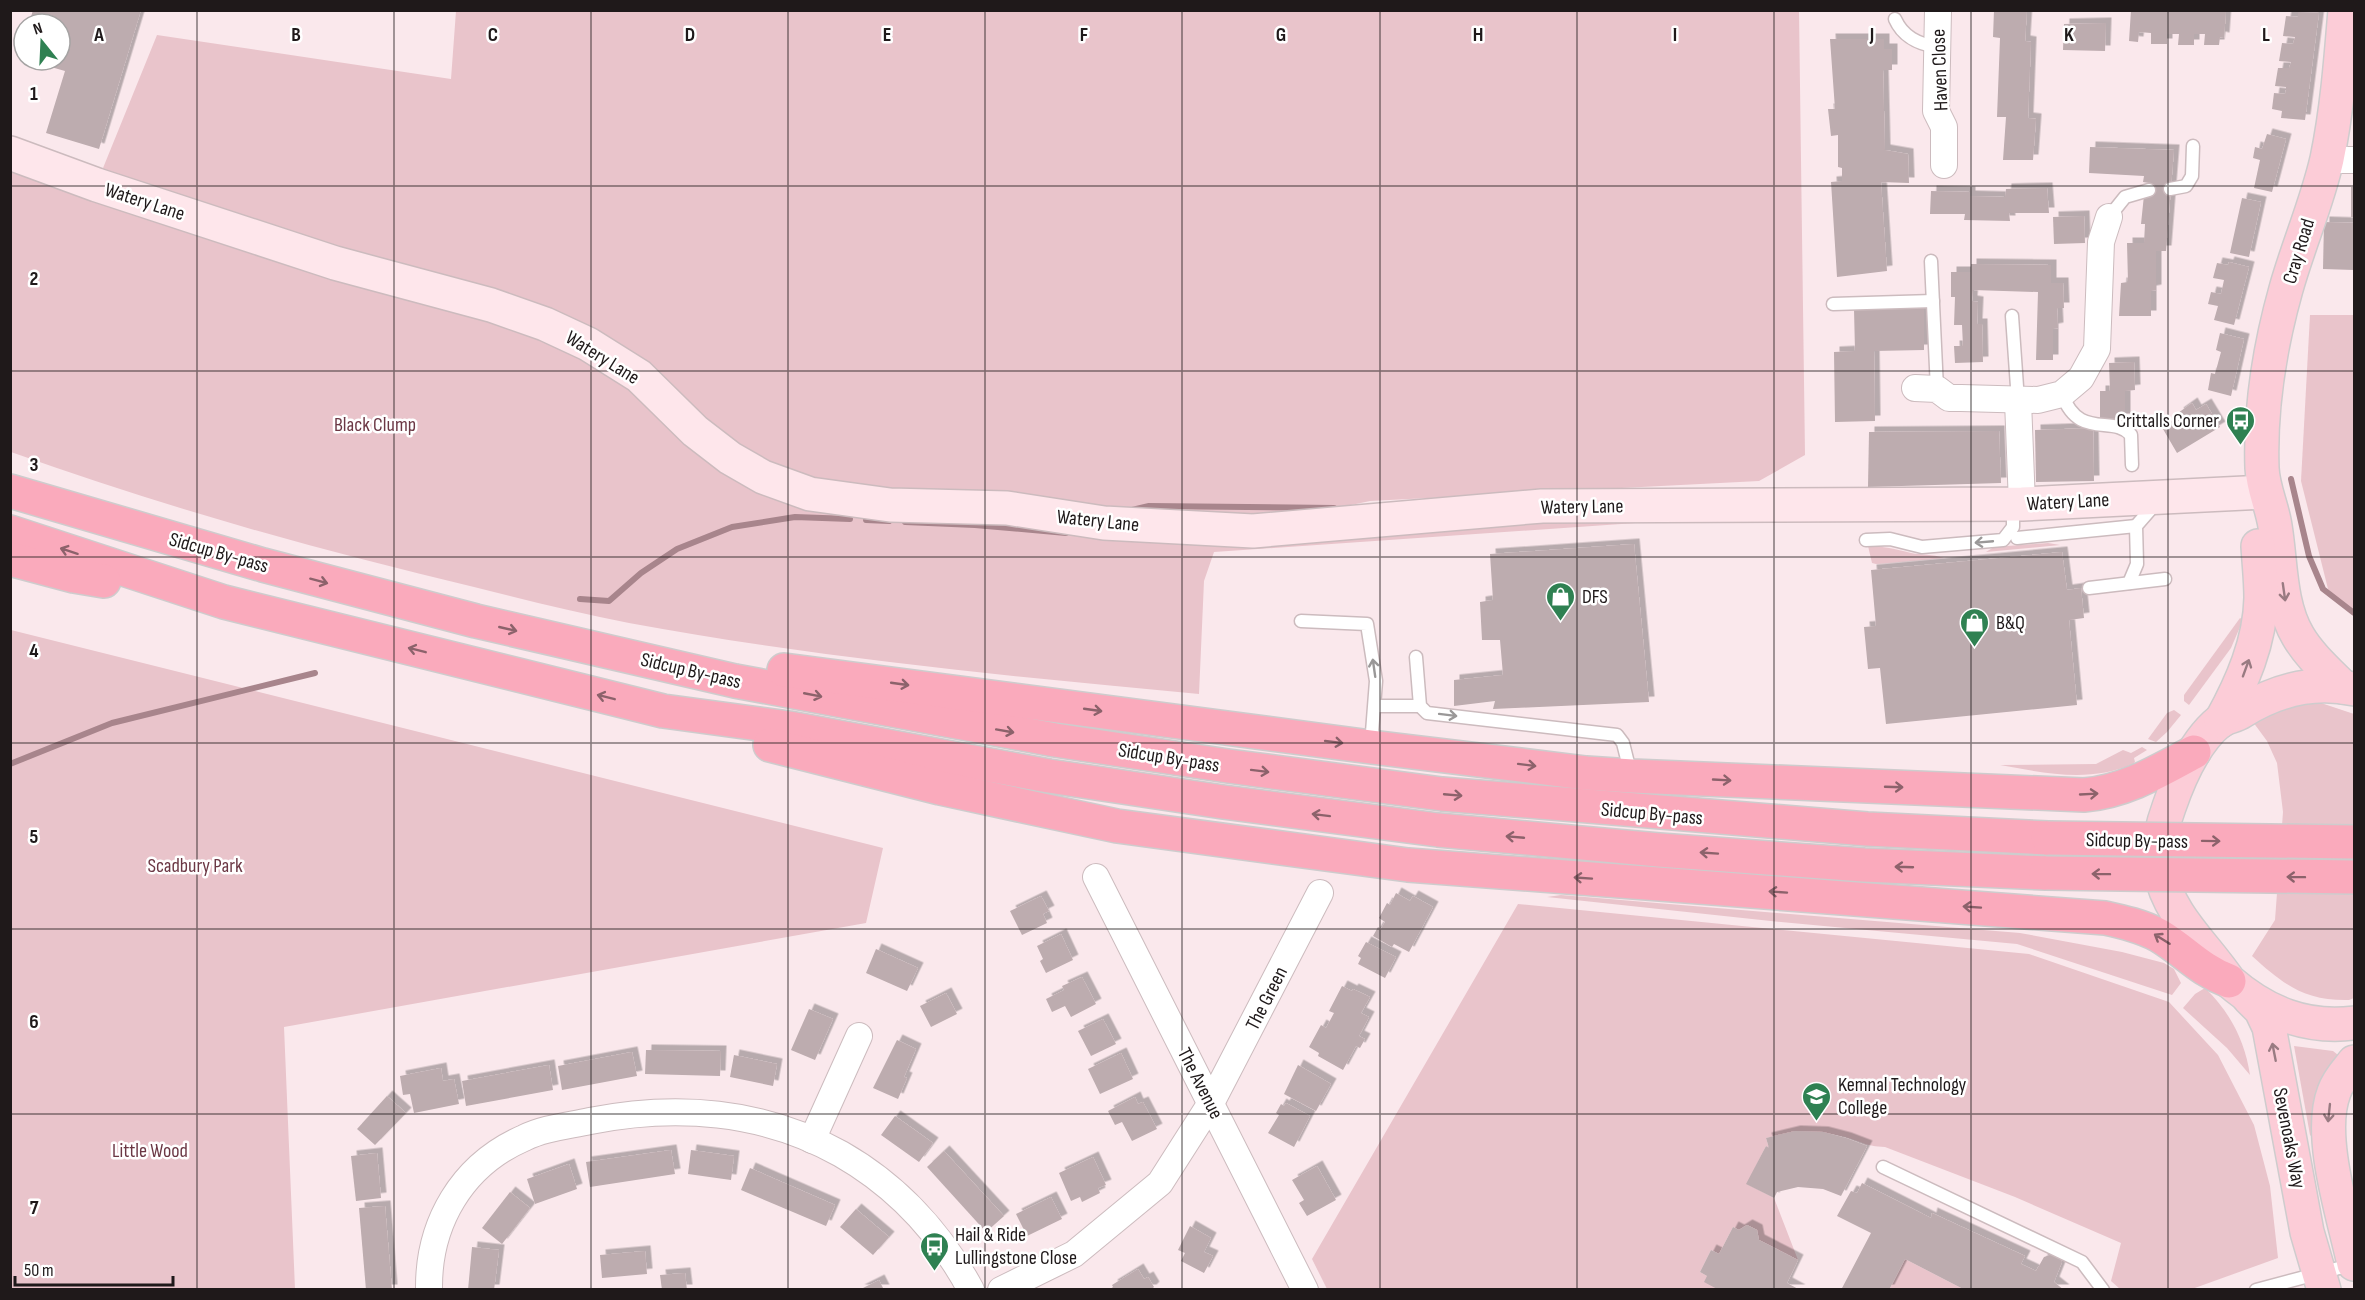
<svg xmlns="http://www.w3.org/2000/svg" width="2365" height="1300" font-family="'Sofia Sans Condensed',sans-serif">
  <defs>
    <filter id="shadow"><feDropShadow dx="5.5" dy="-5.5" stdDeviation="0" flood-color="#0004"/></filter>
  </defs>
  <rect width="100%" height="100%" fill="#fae8ec"/>
  <g fill="#e9c4cb">
    <path d="M456 11H1799L1805 455 1759 481 1370 501 1266 523 923 494 767 471 642 369 101 173 157 35 451 79Z"/>
    <path d="M11 148 485 315 588 357 726 467 1017 521 1547 516 1650 522 1214 552 1204 581 1199 694C1008 676 818 658 629 623 577 613 525 600 474 587 317 550 162 506 11 452Z"/>
    <path d="M2310 315H2354V616L2328 589 2301 481Z"/>
    <path d="M2048 543 2060 545 1986 552 1994 547Z"/>
    <path d="M1868 546C1883 546 1895 549 1911 553 1922 555 1932 554 1944 558L1876 564 1872 563Z"/>
    <path d="M2240 618 2243 620 2231 648 2189 705 2184 701V695Z"/>
    <path d="M11 630 883 848 866 923 284 1027 295 1289H11Z"/>
    <path d="M2318 702 2354 714V998L2349 1000C2305 1001 2284 985 2252 956L2275 920 2283 812 2277 763 2267 741 2253 722 2274 708Z"/>
    <path d="M2174 710 2181 715 2167 732 2156 742 2148 739 2167 713Z"/>
    <path d="M2142 747 2147 750 2134 758 2135 762 2133 764C2089 783 2045 773 2000 765L2096 764 2123 750 2131 753Z"/>
    <path d="M1561 895 2020 933 2122 952 2164 963 2174 969 2181 983 2172 995 2017 944 1781 922 1547 897Z"/>
    <path d="M1518 904 2029 954 2169 1002 2218 1055 2254 1125 2270 1186 2278 1258 2192 1289H2120L2111 1281 2121 1243 2015 1197 1885 1147C1865 1146 1862 1142 1845 1137 1817 1129 1793 1132 1766 1138L1769 1148 1766 1146 1747 1184 1774 1198 1798 1260 1759 1240 1757 1230 1747 1225 1739 1230 1733 1227 1719 1254 1711 1250 1700 1272 1707 1276 1719 1289H1327L1312 1259Z"/>
    <path d="M2205 988C2230 1012 2245 1041 2250 1075L2227 1048 2183 1008 2195 994Z"/>
    <path d="M2294 1046 2333 1051 2338 1055 2339 1060 2314 1139 2310 1135Z"/>
    <path d="M1905 1259 1965 1290H1889Z"/>
  </g>
  <g fill="none" stroke-linecap="round" stroke-linejoin="round">
    <g stroke="#a8858c" stroke-width="6">
      <path d="M2291 479 2309 556 2323 589 2354 613"/>
      <path d="M1132 510 1149 506 1334 508"/>
      <path d="M866 520 889 521"/>
      <path d="M905 522 975 525 1066 533"/>
      <path d="M580 599 609 601 641 573 677 549 732 527 795 517 850 519"/>
      <path d="M10 764 112 723 315 673"/>
    </g>
  </g>
  <g fill="#bdacaf" filter="url(#shadow)">
    <path d="M33 10H141L99 149 46 133 65 71 30 61 60 60V24H29Z"/>
    <path d="M1994 10H2027L2025 41 2031 42 2028 118 2036 119 2033 160H2003L2006 117H1997L2000 38 1993 37Z"/>
    <path d="M2131 10 2226 11 2224 38 2220 37 2219 45H2204L2205 34H2194V45H2178L2179 34H2167V44H2151V33L2139 32 2138 42 2129 41Z"/>
    <path d="M2298 12 2319 13 2305 120 2281 118 2282 111 2272 109 2274 93 2285 94 2286 90V87L2275 86 2278 68H2289L2291 62 2279 61 2282 43 2293 44 2295 37 2283 36 2286 16 2298 17Z"/>
    <path d="M2106 23 2105 51 2063 50 2064 24Z"/>
    <path d="M1830 39H1884V49H1892V70H1883L1885 150 1908 154 1909 183 1881 182 1887 271 1837 277 1831 182 1842 181V168L1838 167V135L1831 136 1828 109H1835Z"/>
    <path d="M2267 134 2286 139 2272 192 2254 188 2260 160 2253 158 2255 147 2262 149Z"/>
    <path d="M2090 147 2174 150 2166 251H2156V290L2151 291V316H2119L2121 283 2128 282 2127 243H2144L2145 224H2141L2144 195H2149V183L2143 182 2144 176 2089 173Z"/>
    <rect x="2351" y="187" width="3" height="30"/>
    <path d="M2047 188 2049 213H2009L2010 221 1964 220 1965 214H1930L1931 191 1970 192V196L2005 197 2006 189Z"/>
    <path d="M2242 198 2261 202 2249 257 2230 253Z"/>
    <path d="M2084 216 2085 243 2054 244 2053 217Z"/>
    <path d="M2324 222 2354 223V270L2323 269Z"/>
    <path d="M2229 262 2249 267 2234 325 2214 320 2218 306 2208 304 2211 292 2221 294 2224 280 2213 278 2217 263 2228 265Z"/>
    <path d="M1971 264 2051 265V283H2063L2064 308H2057L2058 328 2053 329V360H2036L2038 292 1973 290 1972 301 1978 302 1977 324H1982L1983 362 1955 363 1954 346H1963L1962 325H1954L1955 297H1951V272H1971Z"/>
    <path d="M1924 308V350L1874 351 1875 421 1835 422 1834 352 1855 351 1854 309Z"/>
    <path d="M2220 333 2244 339 2231 396 2208 390 2211 373 2215 374 2221 352 2216 350Z"/>
    <path d="M2134 362 2135 390 2125 391V419L2100 420V391H2110L2109 363Z"/>
    <path d="M2192 403 2196 410 2206 404 2220 427 2177 453 2163 429 2181 418 2178 413Z"/>
    <path d="M2093 428 2094 481 2036 482 2035 430Z"/>
    <path d="M1999 431 2001 483 1868 487 1869 432Z"/>
    <path d="M1634 544 1649 702 1493 709 1495 701 1454 706V680L1503 675 1500 640H1482L1480 602 1493 600 1490 554Z"/>
    <path d="M2062 552 2067 590 2081 588 2084 618 2069 620 2077 705 1886 724 1880 668 1868 669 1864 627 1876 626 1871 570Z"/>
    <path d="M1396 893 1410 901 1413 896 1433 907 1409 952 1394 944 1392 947 1373 936 1378 927 1381 929 1385 922 1379 918 1387 903 1390 905Z"/>
    <path d="M1041 896 1049 911 1043 914 1047 923 1022 935 1010 911Z"/>
    <path d="M1061 934 1073 960 1046 973 1040 961 1043 959 1037 946Z"/>
    <path d="M1366 942 1396 957 1385 978 1358 964 1361 958 1358 956Z"/>
    <path d="M876 949 918 968 907 991 866 973Z"/>
    <path d="M1082 977 1096 1004 1071 1017 1065 1006 1052 1012 1046 999 1064 990 1062 986Z"/>
    <path d="M1342 986 1352 991 1353 989 1370 997 1361 1013 1369 1017 1359 1036 1365 1039 1360 1048 1356 1046 1343 1070 1318 1056 1319 1053 1309 1047 1321 1025 1326 1028 1334 1013 1329 1011Z"/>
    <path d="M946 993 957 1014 931 1027 920 1006Z"/>
    <path d="M809 1009 833 1019 815 1060 791 1050Z"/>
    <path d="M1103 1019 1116 1044 1091 1056 1078 1031Z"/>
    <path d="M897 1040 916 1049 904 1077 907 1078 898 1099 873 1088Z"/>
    <path d="M646 1050 721 1051 720 1076 645 1074Z"/>
    <path d="M632 1052 637 1076 562 1090 558 1066Z"/>
    <path d="M1121 1053 1133 1079 1100 1094 1088 1069Z"/>
    <path d="M734 1055 777 1064 773 1086 730 1077Z"/>
    <path d="M549 1065 553 1090 466 1106 462 1081Z"/>
    <path d="M1298 1065 1331 1084 1316 1111 1284 1094Z"/>
    <path d="M441 1068 443 1081 454 1079 459 1104 414 1113 410 1094 403 1095 400 1076Z"/>
    <path d="M387 1096 406 1113 375 1145 357 1129Z"/>
    <path d="M1135 1097 1138 1104 1143 1102 1157 1129 1132 1141 1122 1122 1115 1125 1108 1111Z"/>
    <path d="M1286 1103 1310 1116 1294 1147 1268 1133 1279 1115 1276 1113 1281 1104 1284 1106Z"/>
    <path d="M895 1116 933 1143 919 1162 881 1135Z"/>
    <path d="M1795 1131 1823 1132 1846 1138 1867 1146 1841 1196 1823 1189 1798 1187 1777 1192 1774 1198 1746 1184 1766 1146 1769 1148 1766 1138Z"/>
    <path d="M671 1150 675 1174 590 1187 586 1162Z"/>
    <path d="M691 1150 734 1156 731 1180 688 1174Z"/>
    <path d="M944 1151 1004 1216 986 1232 927 1167Z"/>
    <path d="M377 1153 381 1198 356 1201 351 1156Z"/>
    <path d="M1093 1157 1106 1185 1098 1188 1100 1193 1082 1202 1080 1197 1071 1201 1059 1173Z"/>
    <path d="M569 1164 577 1189 535 1204 527 1179Z"/>
    <path d="M1317 1166 1336 1200 1307 1216 1299 1203 1304 1200 1292 1180Z"/>
    <path d="M750 1168 835 1205 826 1226 741 1190Z"/>
    <path d="M1862 1183 1931 1218 1932 1213 2025 1256 2021 1264 2036 1271 2044 1257 2050 1255 2058 1256 2062 1262 2054 1282 2064 1290H1965L1905 1259 1889 1290H1841L1871 1233 1837 1216 1851 1191 1857 1193Z"/>
    <path d="M510 1192 530 1208 502 1244 482 1228Z"/>
    <path d="M1051 1197 1062 1219 1027 1236 1016 1214Z"/>
    <path d="M385 1206 392 1290H366L359 1208Z"/>
    <path d="M856 1209 889 1237 873 1255 840 1227Z"/>
    <path d="M1747 1225 1757 1230 1759 1240 1798 1260 1787 1283 1800 1290H1719L1704 1282 1707 1276 1700 1272 1711 1250 1719 1254 1733 1227 1739 1230Z"/>
    <path d="M1190 1226 1211 1238 1204 1252 1213 1256 1204 1273 1181 1261 1185 1253 1178 1250Z"/>
    <path d="M472 1247 499 1250 494 1290H468Z"/>
    <path d="M645 1251 647 1274 602 1278 600 1255Z"/>
    <path d="M1138 1269 1144 1279 1148 1277 1154 1287 1151 1290H1109L1113 1287 1112 1285Z"/>
    <path d="M685 1273 687 1290H662L660 1275Z"/>
    <path d="M879 1280 884 1290H859Z"/>
  </g>
  <g fill="none" stroke-linecap="round" stroke-linejoin="round">
    <defs>
      <g id="lane">
        <path d="M1895 19C1903 37 1918 44 1937 47"/>
        <path d="M2170 189 2186 186 2192 176 2193 146"/>
        <path d="M2109 217 2125 197 2149 190"/>
        <path d="M1931 261 1937 389"/>
        <path d="M1833 304 1933 301"/>
        <path d="M2012 316 2018 401"/>
        <path d="M2062 394C2079 441 2113 414 2131 435L2132 465"/>
        <path d="M2017 538 2136 526"/>
        <path d="M1866 540 1890 539 1922 547 2003 540 2013 527V505"/>
        <path d="M2129 583 2137 564 2136 526 2157 502"/>
        <path d="M2089 588 2165 579"/>
        <path d="M1301 621 1367 624 1376 681 1371 745"/>
        <path d="M1416 657 1420 706 1427 713 1617 735 1623 743 1631 775"/>
        <path d="M1376 706H1420"/>
        <path d="M1883 1167 2082 1262 2103 1290"/>
        <path d="M2256 1290 2354 1264"/>
      </g>
      <g id="street">
        <path d="M1938 10 1936 111 1944 127V165"/>
        <path d="M2327 160H2354"/>
        <path d="M1915 388 1937 389 1949 398H1961L2038 400 2062 394 2081 378 2097 349 2101 242 2109 217"/>
        <path d="M2018 401 2022 504"/>
        <path d="M1096 877 1305 1290"/>
        <path d="M812 1140 859 1036"/>
        <path d="M429 1290C428 1223 462 1165 524 1138 544 1128 567 1126 590 1121 675 1104 763 1110 841 1154 897 1186 941 1234 971 1290"/>
        <path d="M1001 1290 1074 1254 1160 1183 1211 1103 1320 893"/>
      </g>
      <path id="secondary" d="M10 153 97 185 335 263 491 305 545 324 588 344 639 376 695 431 730 458 763 477 810 494 890 505 1007 508 1104 523 1253 531 1542 506 2022 504 2265 492"/>
      <g id="primary">
        <path d="M2343 687C2327 671 2309 655 2298 636 2279 604 2281 561 2275 526 2272 506 2263 489 2262 468 2260 409 2270 346 2286 289 2298 246 2317 203 2327 159 2337 111 2341 60 2345 10"/>
        <path d="M2354 689C2313 680 2276 690 2241 712 2235 716 2226 717 2220 721 2195 741 2179 778 2169 807 2162 826 2156 849 2160 870 2168 915 2204 944 2229 981 2266 1013 2306 1029 2354 1023"/>
        <path d="M2221 721C2242 683 2260 642 2261 598 2261 580 2259 563 2258 546"/>
        <path d="M2249 998 2261 1010 2269 1027 2307 1232 2324 1290"/>
        <path d="M2354 1062C2347 1071 2338 1080 2334 1092 2317 1136 2344 1217 2354 1264"/>
      </g>
      <g id="highway">
        <path d="M10 491 263 565 476 621 735 681 1055 740 1228 766 1442 794 1867 829 2048 838"/>
        <path d="M10 532 224 602 663 711 789 728 1049 776 1223 802 1438 830 1659 850 1864 865 2046 873"/>
        <path d="M10 559 74 576 104 581"/>
        <path d="M784 670 1371 747 1586 773 1632 776 2084 795C2124 792 2159 771 2194 752"/>
        <path d="M770 745 940 788 1117 826 1408 865 2105 918C2123 922 2141 926 2158 935 2185 951 2198 969 2229 981"/>
      </g>
    </defs>
    <use href="#lane" stroke="#ccbbbe" stroke-width="15"/>
    <use href="#street" stroke="#ccbbbe" stroke-width="28"/>
    <use href="#secondary" stroke="#ccbbbe" stroke-width="36"/>
    <use href="#primary" stroke="#cecccd" stroke-width="36"/>
    <use href="#highway" stroke="#cecccd" stroke-width="36"/>
    <use href="#lane" stroke="#fff" stroke-width="12"/>
    <use href="#street" stroke="#fff" stroke-width="26"/>
    <use href="#secondary" stroke="#fee6eb" stroke-width="33"/>
    <use href="#primary" stroke="#fcccd7" stroke-width="33"/>
    <use href="#highway" stroke="#faaabc" stroke-width="33"/>
    <defs>
      <g id="highway-bridge">
        <path d="M2048 838 2354 842"/>
        <path d="M2046 873 2354 877"/>
      </g>
    </defs>
    <use href="#highway-bridge" stroke="#cecccd" stroke-width="36" stroke-linecap="butt"/>
    <use href="#highway-bridge" stroke="#faaabc" stroke-width="33"/>
  </g>
  <defs><path id="oneway-shaft" d="M-6 0H5M1.5-3L5.5 0L1.5 3" fill="none" stroke-width="1.6" stroke-linecap="round" stroke-linejoin="round" transform="scale(1.5)"/></defs>
  <g stroke="#9a9898">
    <use href="#oneway-shaft" transform="translate(1984 542) rotate(175)"/>
    <use href="#oneway-shaft" transform="translate(1374 668) rotate(-98)"/>
    <use href="#oneway-shaft" transform="translate(1448 715) rotate(7)"/>
  </g>
  <g stroke="#8c626b">
    <use href="#oneway-shaft" transform="translate(69 551) rotate(-162)"/>
    <use href="#oneway-shaft" transform="translate(319 581) rotate(15)"/>
    <use href="#oneway-shaft" transform="translate(508 629) rotate(13)"/>
    <use href="#oneway-shaft" transform="translate(417 650) rotate(-166)"/>
    <use href="#oneway-shaft" transform="translate(900 684) rotate(8)"/>
    <use href="#oneway-shaft" transform="translate(813 695) rotate(11)"/>
    <use href="#oneway-shaft" transform="translate(606 697) rotate(-166)"/>
    <use href="#oneway-shaft" transform="translate(1093 710) rotate(8)"/>
    <use href="#oneway-shaft" transform="translate(1005 731) rotate(10)"/>
    <use href="#oneway-shaft" transform="translate(1334 742) rotate(7)"/>
    <use href="#oneway-shaft" transform="translate(1527 765) rotate(7)"/>
    <use href="#oneway-shaft" transform="translate(1260 771) rotate(7)"/>
    <use href="#oneway-shaft" transform="translate(1722 780) rotate(3)"/>
    <use href="#oneway-shaft" transform="translate(1894 787) rotate(2)"/>
    <use href="#oneway-shaft" transform="translate(2089 794) rotate(-3)"/>
    <use href="#oneway-shaft" transform="translate(1453 795) rotate(5)"/>
    <use href="#oneway-shaft" transform="translate(1321 815) rotate(-173)"/>
    <use href="#oneway-shaft" transform="translate(1515 837) rotate(-175)"/>
    <use href="#oneway-shaft" transform="translate(2211 841) rotate(1)"/>
    <use href="#oneway-shaft" transform="translate(1709 853) rotate(-176)"/>
    <use href="#oneway-shaft" transform="translate(1904 867) rotate(-178)"/>
    <use href="#oneway-shaft" transform="translate(2101 874) rotate(-179)"/>
    <use href="#oneway-shaft" transform="translate(2296 877) rotate(-179)"/>
    <use href="#oneway-shaft" transform="translate(1583 878) rotate(-176)"/>
    <use href="#oneway-shaft" transform="translate(1778 892) rotate(-176)"/>
    <use href="#oneway-shaft" transform="translate(1972 907) rotate(-176)"/>
    <use href="#oneway-shaft" transform="translate(2162 939) rotate(-148)"/>
  </g>
  <g stroke="#997b82">
    <use href="#oneway-shaft" transform="translate(2284 592) rotate(82)"/>
    <use href="#oneway-shaft" transform="translate(2246 668) rotate(-70)"/>
    <use href="#oneway-shaft" transform="translate(2274 1052) rotate(-101)"/>
    <use href="#oneway-shaft" transform="translate(2329 1113) rotate(96)"/>
  </g>
  <path fill="none" stroke="#1f191a" stroke-width="1.5" stroke-opacity="0.55" d="M197 10V1290M394 10V1290M591 10V1290M788 10V1290M985 10V1290M1182 10V1290M1380 10V1290M1577 10V1290M1774 10V1290M1971 10V1290M2168 10V1290M10 186H2354M10 371H2354M10 557H2354M10 743H2354M10 929H2354M10 1114H2354"/>
  <defs>
    <symbol id="bus-pin" viewBox="-11 -11 22 30"><path d="M0 17L-7.5 6A9.5 9.5 0 1 1 7.5 6Z" fill="#2f8152" stroke="#fff"/><path d="M-5-6H5V4H4V6H2V4H-2V6H-4V4H-5ZM-3.5-4V0h7V-4ZM-3.5 1.2v1.5H-2V1.2ZM2 1.2v1.5H3.5V1.2Z" fill="#fff"/></symbol>
    <symbol id="shop-pin" viewBox="-11 -11 22 30"><path d="M0 17L-7.5 6A9.5 9.5 0 1 1 7.5 6Z" fill="#2f8152" stroke="#fff"/><path d="M-5-2.5h2.3a2.7 3.5 0 0 1 5.4 0H5L5.5 6h-11ZM-1.5-2.5h3a1.5 2.3 0 0 0-3 0Z" fill="#fff"/></symbol>
    <symbol id="school-pin" viewBox="-11 -11 22 30"><path d="M0 17L-7.5 6A9.5 9.5 0 1 1 7.5 6Z" fill="#2f8152" stroke="#fff"/><path d="M0-5L7-2L0 1L-7-2ZM-4 1L0 2.5L4 1V4Q0 6-4 4Z" fill="#fff"/></symbol>
  </defs>
  <g fill-rule="evenodd">
    <use href="#bus-pin" x="2224" y="404" width="33" height="45"/>
    <use href="#shop-pin" x="1544" y="580" width="33" height="45"/>
    <use href="#shop-pin" x="1958" y="606" width="33" height="45"/>
    <use href="#school-pin" x="1800" y="1080" width="33" height="45"/>
    <use href="#bus-pin" x="918" y="1230" width="33" height="45"/>
  </g>
  <g text-anchor="middle" stroke-width="5" stroke-linejoin="round" paint-order="stroke">
    <g font-size="20" fill="#1f191a" stroke="#fff">
      <text transform="translate(1939 70) rotate(-92)" y="7">Haven Close</text>
      <text transform="translate(145 201) rotate(18)" y="7">Watery Lane</text>
      <text transform="translate(2298 251) rotate(-73)" y="7">Cray Road</text>
      <text transform="translate(603 357) rotate(32)" y="7">Watery Lane</text>
      <text transform="translate(2068 501) rotate(-3)" y="7">Watery Lane</text>
      <text transform="translate(1582 506) rotate(-1)" y="7">Watery Lane</text>
      <text transform="translate(1098 520) rotate(6)" y="7">Watery Lane</text>
      <text transform="translate(219 552) rotate(16)" y="7">Sidcup By-pass</text>
      <text transform="translate(691 670) rotate(13)" y="7">Sidcup By-pass</text>
      <text transform="translate(1169 757) rotate(9)" y="7">Sidcup By-pass</text>
      <text transform="translate(1652 813) rotate(5)" y="7">Sidcup By-pass</text>
      <text transform="translate(2137 840) rotate(1)" y="7">Sidcup By-pass</text>
      <text transform="translate(1266 998) rotate(-63)" y="7">The Green</text>
      <text transform="translate(1201 1083) rotate(63)" y="7">The Avenue</text>
      <text transform="translate(2290 1138) rotate(79)" y="7">Sevenoaks Way</text>
    </g>
    <g font-size="20" fill="#1f191a" stroke="#fff" text-anchor="start">
      <text x="2219" y="427" text-anchor="end">Crittalls Corner</text>
      <text x="1582" y="603">DFS</text>
      <text x="1996" y="629">B&amp;Q</text>
      <text x="1838" y="1091">Kemnal Technology<tspan x="1838" dy="23">College</tspan></text>
      <text x="955" y="1241">Hail &amp; Ride<tspan x="955" dy="23">Lullingstone Close</tspan></text>
    </g>
    <g font-size="20" fill="#6b3744" stroke="#fff">
      <text x="375" y="431">Black Clump</text>
      <text x="195" y="872">Scadbury Park</text>
      <text x="150" y="1157">Little Wood</text>
    </g>
  </g>
  <g font-size="20" text-anchor="middle" font-weight="bold" fill="#1f191a" stroke="#fff" stroke-width="5" stroke-linejoin="round" paint-order="stroke">
    <text x="99" y="41">A</text>
    <text x="296" y="41">B</text>
    <text x="493" y="41">C</text>
    <text x="690" y="41">D</text>
    <text x="887" y="41">E</text>
    <text x="1084" y="41">F</text>
    <text x="1281" y="41">G</text>
    <text x="1478" y="41">H</text>
    <text x="1675" y="41">I</text>
    <text x="1872" y="41">J</text>
    <text x="2069" y="41">K</text>
    <text x="2266" y="41">L</text>
    <text x="34" y="100">1</text>
    <text x="34" y="285">2</text>
    <text x="34" y="471">3</text>
    <text x="34" y="657">4</text>
    <text x="34" y="843">5</text>
    <text x="34" y="1028">6</text>
    <text x="34" y="1214">7</text>
  </g>
  <rect width="2365" height="1300" fill="none" stroke="#1f191a" stroke-width="24"/>
  <g transform="translate(42 42) rotate(342)"><circle r="28" fill="#ffffff" stroke="#a5a3a3" stroke-width="1.5"/>
  <path d="M0-4.5L10 22L0 15L-10 22Z" fill="#2f8152"/>
  <text y="-9" font-size="16" font-weight="bold" text-anchor="middle" fill="#1f191a">N</text>
  </g>
  <path d="M15 1276v9h158v-9" fill="none" stroke="#1f191a" stroke-width="3"/>
  <text x="24" y="1276" font-size="18" fill="#1f191a" stroke="#ffffff" stroke-width="4.5" paint-order="stroke">50 m</text>
</svg>
